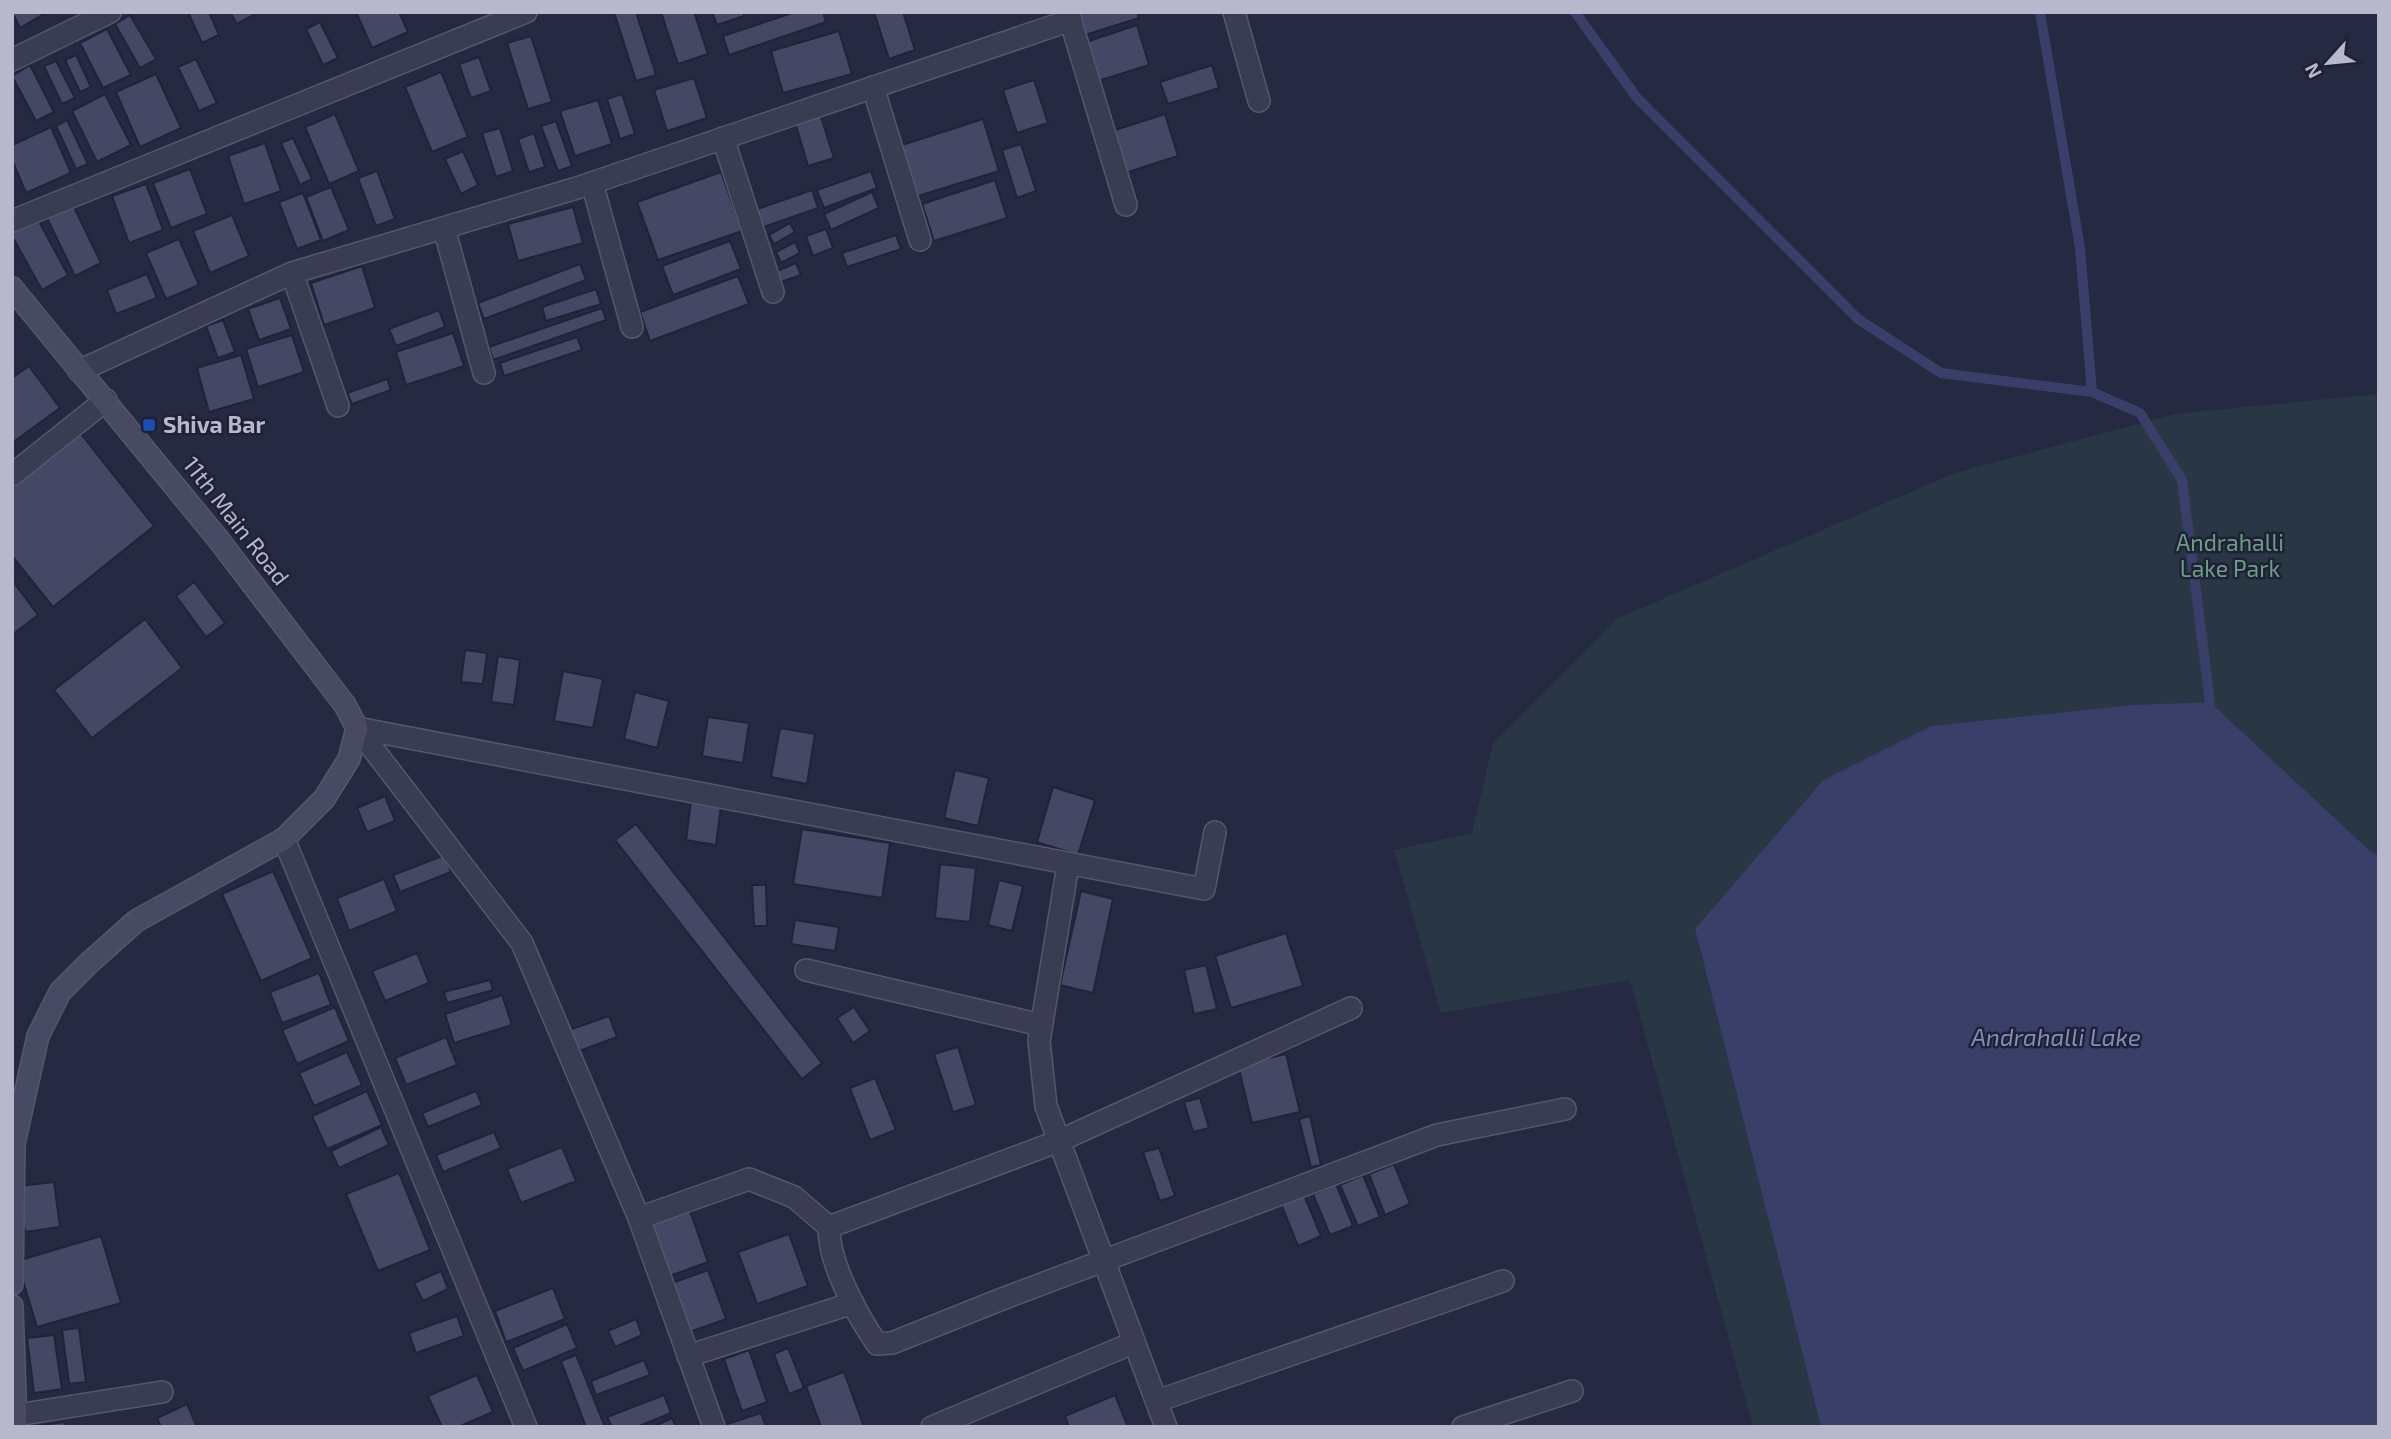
<svg xmlns="http://www.w3.org/2000/svg" width="2391" height="1439" font-family="'Exo 2',sans-serif">
  <rect width="100%" height="100%" fill="#262942"/>
  <path fill="#283743" d="M2379 394V855L2369 850 2210 702 2131 705 1931 726 1823 780 1695 929 1821 1427H1753L1630 980 1441 1013 1394 850 1472 833 1493 743 1616 619 1955 473 2174 414Z"/>
  <path fill="#393f69" d="M2210 702 2369 850 2379 855V1427H1821L1695 929 1823 780 1931 726 2131 705Z"/>
  <g fill="none" stroke-linecap="round" stroke-linejoin="round">
    <g stroke="#393f69" stroke-width="10">
      <path d="M1575 12 1637 98 1858 319 1941 373 2092 392"/>
      <path d="M2040 12 2080 248 2092 392 2140 413 2182 480 2210 702 2207 714"/>
    </g>
  </g>
  <g fill="#444864" stroke="#212339" stroke-width="2">
    <path d="M12 12H47L20 28Z"/>
    <path d="M188 12H209L219 35 202 43Z"/>
    <path d="M230 12H259L237 24Z"/>
    <path d="M356 12H399L408 32 372 48Z"/>
    <path d="M614 12H636L656 75 636 81Z"/>
    <path d="M661 12H694L708 54 678 64Z"/>
    <path d="M712 12H743L744 16 717 25Z"/>
    <path d="M795 12H823L826 22 729 55 723 36Z"/>
    <path d="M874 12H903L915 50 889 59Z"/>
    <path d="M1077 12H1137L1139 18 1085 35Z"/>
    <path d="M130 15 156 59 140 68 115 24Z"/>
    <path d="M320 22 338 58 323 65 306 29Z"/>
    <path d="M1137 25 1149 65 1098 81 1086 42Z"/>
    <path d="M107 29 131 75 103 88 80 43Z"/>
    <path d="M839 31 852 74 783 93 771 51Z"/>
    <path d="M531 36 552 102 528 109 507 43Z"/>
    <path d="M76 55 91 87 80 92 65 60Z"/>
    <path d="M479 57 491 91 471 98 459 64Z"/>
    <path d="M196 59 217 103 199 111 178 67Z"/>
    <path d="M56 61 75 98 62 104 44 66Z"/>
    <path d="M30 65 54 112 36 121 12 76Z"/>
    <path d="M1212 65 1219 88 1168 104 1160 82Z"/>
    <path d="M441 72 468 137 432 152 405 87Z"/>
    <path d="M156 74 181 128 140 147 116 92Z"/>
    <path d="M694 78 707 118 667 131 654 90Z"/>
    <path d="M1034 80 1048 123 1017 133 1003 90Z"/>
    <path d="M105 94 131 145 97 162 72 111Z"/>
    <path d="M622 94 635 134 620 139 607 99Z"/>
    <path d="M598 100 612 144 575 156 560 111Z"/>
    <path d="M335 114 359 171 329 184 305 127Z"/>
    <path d="M820 114 834 158 808 166 795 122Z"/>
    <path d="M1165 114 1178 156 1125 173 1112 131Z"/>
    <path d="M983 119 999 171 915 197 899 146Z"/>
    <path d="M67 120 88 164 76 169 56 126Z"/>
    <path d="M556 121 572 166 558 171 541 126Z"/>
    <path d="M51 127 71 173 26 193 12 160V145Z"/>
    <path d="M500 128 513 171 496 177 482 133Z"/>
    <path d="M534 133 545 167 529 172 518 139Z"/>
    <path d="M293 138 312 179 300 185 281 143Z"/>
    <path d="M265 143 281 191 244 204 228 156Z"/>
    <path d="M1021 144 1036 191 1017 198 1002 150Z"/>
    <path d="M463 151 478 185 461 194 445 159Z"/>
    <path d="M190 169 207 214 171 228 153 183Z"/>
    <path d="M377 171 395 219 376 226 358 178Z"/>
    <path d="M871 171 877 188 824 208 817 190Z"/>
    <path d="M721 172 742 231 658 260 637 202Z"/>
    <path d="M995 180 1007 218 934 241 922 204Z"/>
    <path d="M146 184 163 230 129 243 112 196Z"/>
    <path d="M331 187 349 230 323 241 306 197Z"/>
    <path d="M812 190 818 208 761 228 755 210Z"/>
    <path d="M872 192 879 208 831 230 824 214Z"/>
    <path d="M303 193 321 240 297 249 279 202Z"/>
    <path d="M73 205 101 263 75 276 47 218Z"/>
    <path d="M573 207 583 243 518 261 508 224Z"/>
    <path d="M232 215 249 256 210 273 193 231Z"/>
    <path d="M37 218 68 275 42 290 12 236V231Z"/>
    <path d="M790 223 795 232 774 244 769 235Z"/>
    <path d="M826 229 833 248 813 256 806 236Z"/>
    <path d="M896 235 901 249 847 267 842 253Z"/>
    <path d="M179 239 199 285 166 299 146 253Z"/>
    <path d="M730 241 741 269 673 295 662 266Z"/>
    <path d="M795 242 800 253 781 263 776 252Z"/>
    <path d="M796 263 801 275 781 282 777 271Z"/>
    <path d="M580 264 586 280 484 319 478 303Z"/>
    <path d="M362 266 375 308 324 325 311 283Z"/>
    <path d="M147 274 157 298 116 314 107 290Z"/>
    <path d="M738 276 749 304 650 341 640 312Z"/>
    <path d="M596 289 601 304 546 321 542 307Z"/>
    <path d="M280 298 291 329 259 340 248 309Z"/>
    <path d="M602 308 606 320 493 360 489 347Z"/>
    <path d="M439 310 445 327 396 346 389 329Z"/>
    <path d="M223 320 235 352 218 358 206 326Z"/>
    <path d="M453 333 464 366 406 385 396 352Z"/>
    <path d="M292 335 304 372 258 387 246 349Z"/>
    <path d="M577 337 582 350 504 376 500 363Z"/>
    <path d="M241 355 254 399 209 412 197 368Z"/>
    <path d="M29 366 60 408 12 443V378Z"/>
    <path d="M387 379 391 390 352 404 347 393Z"/>
    <path d="M81 434 154 526 53 607 12 556V488Z"/>
    <path d="M12 580 38 615 12 635Z"/>
    <path d="M194 582 225 623 206 637 176 596Z"/>
    <path d="M145 619 182 668 92 738 54 690Z"/>
    <path d="M465 650 487 653 483 684 461 682Z"/>
    <path d="M498 656 520 660 514 705 491 702Z"/>
    <path d="M563 671 603 679 593 728 554 721Z"/>
    <path d="M635 692 669 701 657 748 624 739Z"/>
    <path d="M708 717 749 723 743 763 702 756Z"/>
    <path d="M780 728 815 734 807 784 771 777Z"/>
    <path d="M955 770 989 778 978 826 944 818Z"/>
    <path d="M1053 787 1095 800 1078 855 1037 842Z"/>
    <path d="M385 796 395 821 367 832 357 808Z"/>
    <path d="M691 801 721 805 716 845 686 840Z"/>
    <path d="M636 824 822 1063 802 1079 615 840Z"/>
    <path d="M802 829 890 843 882 898 793 884Z"/>
    <path d="M445 855 451 872 400 892 393 875Z"/>
    <path d="M940 864 976 868 970 922 935 918Z"/>
    <path d="M273 871 312 958 261 981 222 894Z"/>
    <path d="M384 879 397 911 349 931 337 898Z"/>
    <path d="M999 880 1023 886 1012 931 988 925Z"/>
    <path d="M752 885H766L767 926H754Z"/>
    <path d="M1081 891 1113 899 1093 993 1060 985Z"/>
    <path d="M795 920 839 927 835 951 791 944Z"/>
    <path d="M1286 933 1303 986 1231 1008 1215 956Z"/>
    <path d="M417 953 429 983 385 1001 372 971Z"/>
    <path d="M1206 965 1217 1009 1194 1014 1184 970Z"/>
    <path d="M319 973 331 1005 282 1023 270 992Z"/>
    <path d="M490 980 493 990 447 1003 444 992Z"/>
    <path d="M502 995 512 1025 454 1043 445 1014Z"/>
    <path d="M335 1007 349 1041 297 1064 282 1030Z"/>
    <path d="M854 1007 870 1031 853 1043 837 1018Z"/>
    <path d="M609 1016 617 1037 574 1053 566 1031Z"/>
    <path d="M446 1037 457 1065 406 1085 395 1058Z"/>
    <path d="M958 1047 976 1105 953 1112 934 1054Z"/>
    <path d="M347 1052 362 1085 314 1106 299 1073Z"/>
    <path d="M1286 1054 1300 1112 1252 1123 1238 1065Z"/>
    <path d="M875 1078 896 1130 870 1140 850 1088Z"/>
    <path d="M367 1091 382 1125 327 1149 312 1116Z"/>
    <path d="M476 1091 482 1105 428 1127 422 1113Z"/>
    <path d="M1200 1098 1209 1128 1193 1132 1184 1102Z"/>
    <path d="M1310 1116 1321 1165 1311 1167 1299 1119Z"/>
    <path d="M381 1127 389 1145 339 1168 331 1151Z"/>
    <path d="M494 1132 501 1148 443 1172 436 1155Z"/>
    <path d="M562 1147 576 1181 521 1203 507 1169Z"/>
    <path d="M1159 1148 1175 1196 1160 1201 1143 1152Z"/>
    <path d="M1394 1164 1410 1204 1385 1215 1369 1174Z"/>
    <path d="M399 1173 430 1250 378 1271 346 1194Z"/>
    <path d="M1363 1175 1380 1217 1358 1226 1340 1185Z"/>
    <path d="M54 1182 60 1227 25 1232 19 1186Z"/>
    <path d="M1336 1184 1353 1226 1330 1235 1313 1194Z"/>
    <path d="M1304 1195 1321 1236 1298 1246 1281 1204Z"/>
    <path d="M690 1211 708 1262 667 1277 649 1225Z"/>
    <path d="M789 1234 808 1286 757 1304 738 1252Z"/>
    <path d="M101 1236 121 1303 37 1327 17 1261Z"/>
    <path d="M708 1270 726 1319 690 1332 672 1283Z"/>
    <path d="M441 1271 448 1289 423 1301 414 1283Z"/>
    <path d="M553 1288 565 1319 506 1342 495 1311Z"/>
    <path d="M457 1316 464 1336 416 1353 409 1333Z"/>
    <path d="M636 1319 642 1335 615 1347 608 1331Z"/>
    <path d="M567 1324 577 1348 523 1371 513 1348Z"/>
    <path d="M79 1328 86 1382 69 1384 62 1330Z"/>
    <path d="M54 1335 62 1389 34 1393 27 1338Z"/>
    <path d="M788 1348 804 1388 789 1394 774 1354Z"/>
    <path d="M749 1350 767 1402 742 1411 724 1359Z"/>
    <path d="M576 1355 605 1427H586L561 1361Z"/>
    <path d="M644 1360 650 1375 596 1395 591 1381Z"/>
    <path d="M844 1372 864 1427H821L806 1386Z"/>
    <path d="M477 1375 493 1412 458 1427H442L428 1396Z"/>
    <path d="M664 1395 671 1413 637 1427H612L607 1417Z"/>
    <path d="M1115 1395 1128 1427H1069L1065 1416Z"/>
    <path d="M187 1404 197 1427H161L157 1418Z"/>
    <path d="M761 1413 766 1427H724V1425Z"/>
    <path d="M672 1418 676 1427H653Z"/>
    <path d="M65 1422 66 1427H27Z"/>
  </g>
  <g fill="none" stroke-linecap="round" stroke-linejoin="round">
    <defs>
      <g id="street">
        <path d="M1068 12 1126 205"/>
        <path d="M1234 12 1259 101"/>
        <path d="M12 60 110 12"/>
        <path d="M873 87 920 240"/>
        <path d="M723 138 773 292"/>
        <path d="M592 183 632 327"/>
        <path d="M12 221 526 12"/>
        <path d="M444 228 484 373"/>
        <path d="M292 273 338 406"/>
        <path d="M79 371 292 273 577 188 1071 20"/>
        <path d="M12 475 106 400"/>
        <path d="M357 728 1204 889 1215 832"/>
        <path d="M357 728 522 943 639 1218 714 1427"/>
        <path d="M284 839 526 1427"/>
        <path d="M1068 865 1039 1041 1046 1106 1166 1427"/>
        <path d="M806 970 1041 1025"/>
        <path d="M639 1218 749 1179 794 1197 829 1227"/>
        <path d="M829 1227C828 1262 857 1315 877 1344L892 1343 1002 1299 1437 1135 1565 1109"/>
        <path d="M829 1227 1059 1141 1351 1008"/>
        <path d="M688 1356 853 1303"/>
        <path d="M1157 1401 1503 1281"/>
        <path d="M17 1415 162 1392"/>
        <path d="M932 1427 1133 1343"/>
        <path d="M1463 1427 1572 1391"/>
      </g>
      <g id="secondary">
        <path d="M12 288 218 539 345 705 357 728 349 759 324 799 284 839 136 921 88 964 60 992 38 1036 14 1144 12 1284"/>
        <path d="M12 1306 16 1427"/>
      </g>
    </defs>
    <use href="#street" stroke="#55576c" stroke-width="24"/>
    <use href="#secondary" stroke="#55576c" stroke-width="24"/>
    <use href="#street" stroke="#3a3c51" stroke-width="21"/>
    <use href="#secondary" stroke="#484a64" stroke-width="21"/>
  </g>
  <rect fill="#1a4fb4" stroke="#1f2137" stroke-width="2.5" x="142" y="418" width="14" height="14" rx="3.5"/>
  <g text-anchor="middle" stroke-width="5" stroke-linejoin="round" paint-order="stroke">
    <g font-size="23" font-weight="bold" fill="#b7b8cb" stroke="#1f2137" text-anchor="start">
      <text x="163" y="433">Shiva Bar</text>
    </g>
    <g font-size="23" fill="#b7b8cb" stroke="#1f2137">
      <text transform="translate(236 521) rotate(52)" y="8">11th Main Road</text>
    </g>
    <g font-size="23" fill="#6d9d87" stroke="#1f2137">
      <text x="2230" y="551">Andrahalli<tspan x="2230" dy="26">Lake Park</tspan></text>
    </g>
    <g font-size="24" font-style="italic" fill="#858bb8" stroke="#1f2137">
      <text x="2056" y="1046">Andrahalli Lake</text>
    </g>
  </g>
  <rect width="2391" height="1439" fill="none" stroke="#b7b8cb" stroke-width="28"/>
  <g transform="translate(2328 63) rotate(243)" stroke="#1f2137" stroke-width="5" paint-order="stroke">
  <path d="M0-5L12 26L0 18L-12 26Z" fill="#b7b8cb"/>
  <text y="-10" font-size="19" font-weight="bold" text-anchor="middle" fill="#b7b8cb">N</text>
  </g>
</svg>
